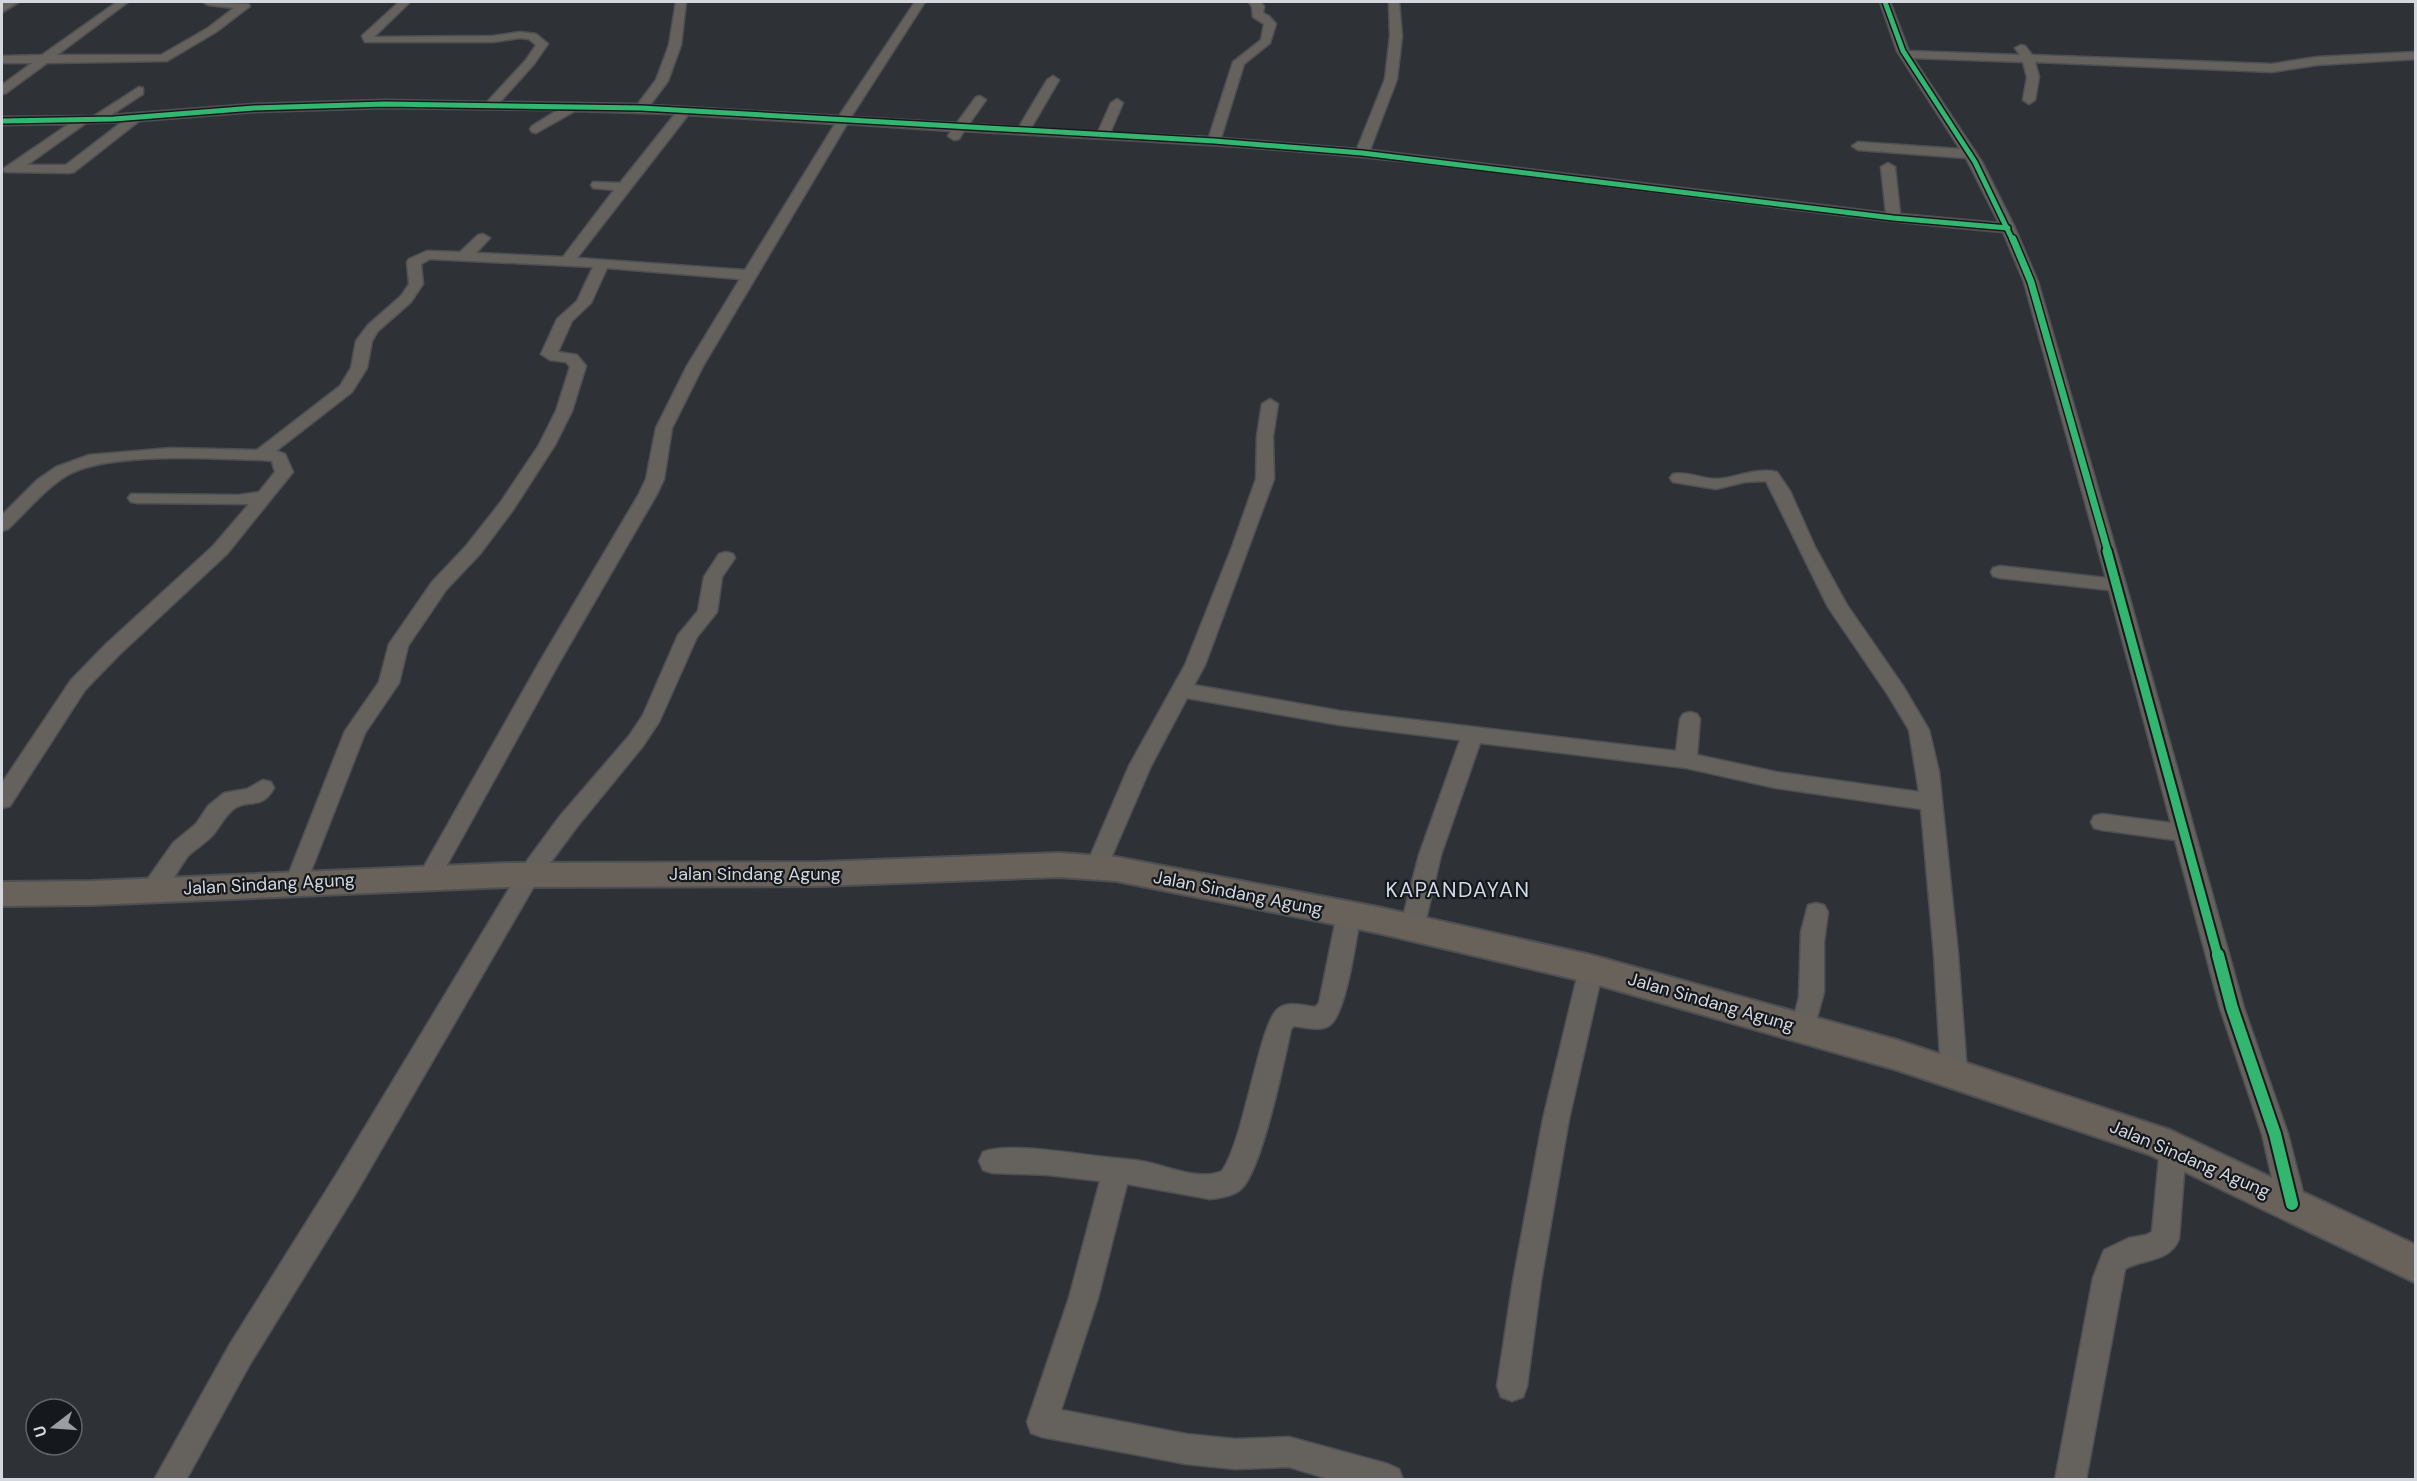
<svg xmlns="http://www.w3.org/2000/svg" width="2417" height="1481" font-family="'DM Sans',sans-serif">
  <rect width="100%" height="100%" fill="#2e3136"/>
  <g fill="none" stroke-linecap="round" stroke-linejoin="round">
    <defs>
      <g id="street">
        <path d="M117 2H128L57 55H161L208 28 234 8 208 5 203 2 248 4 250 6 216 32 167 61 47 63 6 93 2 94V85L32 63H2V56L42 55Z"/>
        <path d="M399 2H410L374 37 493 36 520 32 536 34 548 44 534 64 500 102 638 104 656 80 669 45 676 2H686L681 45 668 81 650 105 839 116 915 2H925L851 117 957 123 976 97 980 96 986 100 969 124 1019 127 1047 80 1053 76 1059 80 1031 128 1098 132 1111 103 1117 99 1123 103 1110 133 1209 137 1233 62 1261 40 1264 24 1253 17 1252 7 1249 2H1260L1264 6 1263 13 1269 16 1276 24 1270 43 1244 64 1221 138 1357 149 1385 79 1390 36 1389 2H1399L1402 36 1397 79 1370 150 1886 213 1881 167 1888 163 1895 167 1900 214 1999 223 1966 158 1858 150 1852 146 1858 142 1960 149 1897 51 1880 2H1890L1909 51 2020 55 2015 48 2021 45 2025 46 2032 55 2272 64 2317 57 2416 52V59L2317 65 2272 72 2035 62 2039 77 2035 100 2029 104 2023 100 2027 77 2023 62 1913 58 1982 162 2015 228 2038 282 2126 585 2244 1008 2288 1134 2306 1204 2302 1213 2292 1217 2282 1213 2278 1204 2262 1134 2220 1008 2175 840 2102 830 2094 828 2091 822 2094 816 2102 814 2171 823 2109 590 2000 578 1993 576 1991 572 1993 568 2000 566 2106 578 2024 282 2003 232C1788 213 1576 178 1362 157 1229 144 1096 139 964 131L959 139 954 140 948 136 951 131 847 124 703 366 672 428 664 479 657 494 559 663 437 883 429 886 421 883 418 877 539 663 639 494 646 479 656 428 687 366 740 279 607 268 591 303 572 321 558 352 577 355 586 366 572 411 555 445 513 510 480 554 446 590 408 646 399 683 365 733 304 889 296 892 288 889 285 883 345 731 379 682 389 644 432 582 466 546 500 503 539 445 556 411 570 367 566 362 550 360 541 354 557 319 577 301 593 267 430 259 421 264 423 284 411 302 378 331 372 341 367 368 352 392 276 451 285 454 293 472 227 554 120 654 85 690 10 806 2 808V783L71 680 106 644 213 546 249 504 137 503 131 502 128 498 131 494 239 495 259 492 275 472 272 461 261 460C212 459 107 451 66 476 44 490 27 511 8 529L2 531V515L37 480 56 467 89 455 171 448 257 450 340 386 351 368 356 341 368 325 401 296 409 284 407 262 409 259 427 251 460 252 478 235 483 234 490 238 476 253 563 257 614 190 593 188 591 185 593 182 620 183 675 114 575 111 536 133 532 132 530 129 532 126 558 110 385 108 254 112 139 121 74 172 69 173 5 172 3 169 69 124 2 125V117L94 116 139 87 143 88V94L111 115 254 104 385 100 487 102 526 60 536 45 529 39 520 38 493 42H365L362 36 364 34ZM688 115 835 124 745 270 577 258ZM122 122 66 165H27L86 123Z"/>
        <path d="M1270 399 1278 404 1273 436 1274 479 1205 665 1194 685 1340 711 1676 751 1680 719 1683 714 1690 712 1697 714 1700 719 1697 755 1776 772 1919 792 1909 730 1888 695 1828 607 1766 481 1745 482 1716 489 1673 482 1670 478 1673 474C1687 471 1701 479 1716 479 1737 478 1755 467 1777 472L1790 491 1815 547 1847 605 1903 686 1929 730 1939 772 1958 954 1967 1073 1963 1081 1954 1084 1945 1081 1941 1073 1934 954 1921 809 1776 788 1686 768 1480 743 1441 855 1424 928 1420 935 1412 937 1404 935 1400 928 1419 855 1460 740 1340 725 1187 698 1151 766 1105 872 1097 875 1089 872 1086 866 1129 766 1185 665 1232 547 1256 479 1257 436 1262 404Z"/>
        <path d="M726 552 733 554 735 558 722 577 717 612 697 637 659 722 643 746 576 828 537 881 356 1193 250 1364 186 1480H154L230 1344 336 1175 521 869 560 816 629 736 643 715 678 635 698 611 704 577 719 554Z"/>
        <path d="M263 780 271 782 274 788C262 810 249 799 235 808 224 816 220 827 212 836 205 843 197 848 190 854 176 868 167 904 144 896L140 890 144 884 173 843 196 824 208 806 224 793 247 789Z"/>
        <path d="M1816 903 1824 905 1828 912 1824 942V992L1812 1036 1803 1039 1794 1036 1791 1028 1799 997 1801 932 1808 905Z"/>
        <path d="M1349 905 1357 907 1361 914C1356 937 1347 1012 1330 1025 1321 1032 1304 1027 1294 1026L1291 1029C1285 1058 1261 1172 1241 1189 1233 1196 1220 1198 1210 1199L1127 1184 1098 1298 1061 1410 1186 1434 1235 1439 1289 1437 1388 1464 1399 1469 1403 1480H1332L1289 1467 1235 1469 1186 1464 1042 1437 1031 1433 1027 1422 1069 1298 1100 1181 1048 1175 992 1173 983 1170 979 1161 983 1152C1010 1142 1074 1154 1105 1157 1119 1159 1133 1159 1146 1162 1169 1167 1200 1181 1222 1171 1245 1139 1259 1021 1279 1008 1289 1001 1305 1006 1315 1007L1319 1003 1337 914 1341 907Z"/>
        <path d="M1591 959 1600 962 1603 969 1569 1119 1541 1281 1527 1386 1523 1397 1512 1401 1501 1397 1497 1386 1513 1281 1543 1119 1579 969 1582 962Z"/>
        <path d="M2173 1136 2182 1139 2186 1148 2179 1239C2169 1263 2144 1258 2125 1269L2086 1480H2055L2093 1278 2104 1250 2129 1238 2146 1235 2152 1232 2160 1148 2164 1139Z"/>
      </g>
      <g id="secondary">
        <path d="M2 2H18L2 12Z"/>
        <path d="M1059 853 1116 857 1378 907 1591 955 1897 1040 2170 1130 2416 1245V1283L2148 1154 1897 1070 1591 983 1378 933 1116 881 1059 877 820 886 507 887 92 905 2 906V882L92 881 507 863 820 862Z"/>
      </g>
    </defs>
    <use href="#street" stroke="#4d4f53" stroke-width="3"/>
    <use href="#secondary" stroke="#4d4f53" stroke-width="4"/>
    <use href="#street" fill="#65615c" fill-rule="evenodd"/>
    <use href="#secondary" fill="#68625b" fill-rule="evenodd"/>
    <defs>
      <g id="cycleway-far3">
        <path d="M1885 2 1903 51 1975 162 2013 241"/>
        <path d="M2 121 114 119 254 108 385 104 641 108 1214 141 1362 153 1893 218 2008 228"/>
      </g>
      <path id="cycleway-far2" d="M2013 239 2031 282 2108 552"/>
      <path id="cycleway-far1" d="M2107 551 2218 957"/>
      <path id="cycleway" d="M2218 955 2232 1008 2275 1134 2292 1204"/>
    </defs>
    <use href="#cycleway-far3" stroke="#15181c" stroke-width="8"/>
    <use href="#cycleway-far2" stroke="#15181c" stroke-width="10"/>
    <use href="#cycleway-far1" stroke="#15181c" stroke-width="13"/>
    <use href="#cycleway" stroke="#15181c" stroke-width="16"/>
    <use href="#cycleway-far3" stroke="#33b770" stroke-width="5"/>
    <use href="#cycleway-far2" stroke="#33b770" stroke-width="7"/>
    <use href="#cycleway-far1" stroke="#33b770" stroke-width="9"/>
    <use href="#cycleway" stroke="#33b770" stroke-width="12"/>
  </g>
  <g text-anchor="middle" stroke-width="4.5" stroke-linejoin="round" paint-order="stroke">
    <g font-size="18" fill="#d4d8de" stroke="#15181c">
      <text x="755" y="880">Jalan Sindang Agung</text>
      <text transform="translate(269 884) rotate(-3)" y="6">Jalan Sindang Agung</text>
      <text transform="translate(1238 893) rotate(11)" y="6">Jalan Sindang Agung</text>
      <text transform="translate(1711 1002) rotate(16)" y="6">Jalan Sindang Agung</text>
      <text transform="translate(2190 1159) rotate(23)" y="6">Jalan Sindang Agung</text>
    </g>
    <g font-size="21" letter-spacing="1.5" fill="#d2dbe7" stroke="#15181c">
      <text x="1458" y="897">KAPANDAYAN</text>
    </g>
  </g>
  <rect width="2417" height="1481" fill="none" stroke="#d4d8de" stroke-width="6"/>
  <g transform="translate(54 1427) rotate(253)"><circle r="28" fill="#15181c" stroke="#61656a" stroke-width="1.5"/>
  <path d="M0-4.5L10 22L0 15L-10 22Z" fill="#9a9ea3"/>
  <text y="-9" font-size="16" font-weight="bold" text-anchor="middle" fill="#d4d8de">U</text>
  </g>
</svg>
